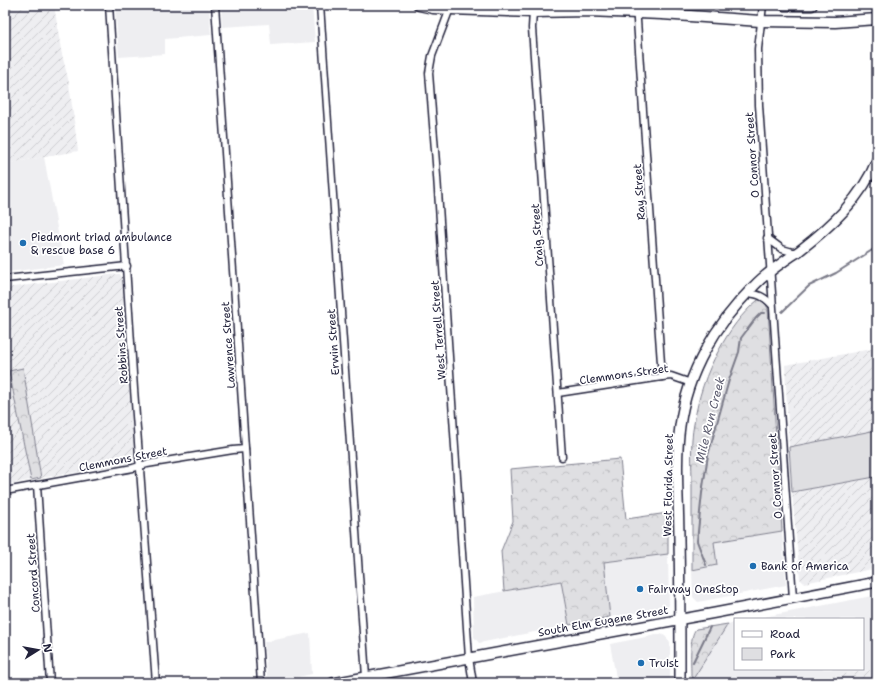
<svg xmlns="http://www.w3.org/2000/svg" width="882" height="688" font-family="'Shantell Sans',sans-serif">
  <defs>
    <pattern id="industrial-furrows" width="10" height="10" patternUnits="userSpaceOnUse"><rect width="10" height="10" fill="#eeeef1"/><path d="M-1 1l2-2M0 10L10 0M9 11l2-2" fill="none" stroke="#ccccd0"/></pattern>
    <pattern id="forest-crowns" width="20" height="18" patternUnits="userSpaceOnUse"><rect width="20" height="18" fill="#dfdfe2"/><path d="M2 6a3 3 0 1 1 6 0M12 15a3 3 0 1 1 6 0" fill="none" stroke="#bfbfc3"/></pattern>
  </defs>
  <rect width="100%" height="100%" fill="#fff"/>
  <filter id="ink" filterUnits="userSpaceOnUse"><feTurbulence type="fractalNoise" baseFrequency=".025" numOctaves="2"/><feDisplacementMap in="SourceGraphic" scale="8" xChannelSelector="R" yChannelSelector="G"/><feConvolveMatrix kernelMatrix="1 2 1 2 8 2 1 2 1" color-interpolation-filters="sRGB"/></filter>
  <g filter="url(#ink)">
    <g fill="#eeeef1">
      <path d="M115 5H209L211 35 165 39V54L119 57Z"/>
      <path d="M221 5H312L315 42 271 45 269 24 222 27Z"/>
      <path d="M44 157 64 265 7 272 5 271V164Z"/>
      <path d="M782 531 786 585 698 602 693 597 692 570 717 565 714 542Z"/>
      <path d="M668 554 669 605 667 608 610 617 604 562Z"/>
      <path d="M561 581 569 625 479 643 474 637 473 597Z"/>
      <path d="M877 595V669L787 683H693V679L728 624 735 622V669H863V619H753Z"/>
      <path d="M310 633 312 674 274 682 269 680 267 677 264 642Z"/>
      <path d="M661 634 665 636 670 642V681L657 683H617L610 644Z"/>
    </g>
    <g fill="url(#industrial-furrows)">
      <path d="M5 5H54L61 50 69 83 78 151 5 164Z"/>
      <path d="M117 274H120L122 278 134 461 132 463 41 478 23 369 9 371 31 480 5 485V288Z"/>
      <path d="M877 348V430L789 447 785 365Z"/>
      <path d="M876 477 877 484V568L804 583 800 579 792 492Z"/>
      <path d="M877 669V683H787Z"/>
    </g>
    <path fill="#dfdfe2" stroke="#80808e" d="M877 430V484L875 477 792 492 789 447Z"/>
    <g fill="url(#forest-crowns)" stroke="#80808e">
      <path d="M758 300C764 301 766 304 768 309L782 531 714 542 717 565 692 570C692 541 692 513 692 485 692 464 690 444 694 424 698 398 706 373 719 350 729 331 742 313 758 300Z"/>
      <path d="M23 368 41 478 31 480 9 371Z"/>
      <path d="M620 459 626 519 668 513V554L604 562 610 617 569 625 561 581 504 591 501 551 513 521 510 469Z"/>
      <path d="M728 624 693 679 691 675C691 664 689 636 696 629Z"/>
    </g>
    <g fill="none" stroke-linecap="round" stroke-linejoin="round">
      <g stroke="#7a7a88" stroke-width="2">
        <path d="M782 312 809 286 836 273 877 247"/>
        <path d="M706 565 697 541 702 493 708 455 729 380 739 352 741 338 756 318 761 313H765"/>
        <path d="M693 662 710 627"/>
      </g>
      <defs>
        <g id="minor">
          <path d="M109 5 134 389 156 683"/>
          <path d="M215 5 261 683"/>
          <path d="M320 5 366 677"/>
          <path d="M636 5 643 111 662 377"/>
          <path d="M763 5 758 49 759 105 793 598"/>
          <path d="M451 6 432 56 429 73 437 176 469 658 473 683"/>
          <path d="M533 12 532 28 562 457"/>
          <path d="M767 238 782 249 796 253"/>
          <path d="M5 279 127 266"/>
          <path d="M747 293C758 294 764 296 772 305"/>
          <path d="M558 393 662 377 671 376 691 383"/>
          <path d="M37 485 50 683"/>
          <path d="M5 491 133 468 147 464 233 450 245 449"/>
        </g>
        <g id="secondary">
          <path d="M333 683 715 613 877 582"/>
          <path d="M680 683C680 636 680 588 679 541 679 503 675 463 680 426 687 372 716 324 754 286 767 272 783 262 799 251 830 227 862 198 877 160"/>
        </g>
        <g id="primary">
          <path d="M419 5 433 8 450 9 533 12 588 11 662 14 760 21 835 22 877 19"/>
          <path d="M784 5H812"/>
        </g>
      </defs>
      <use href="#minor" stroke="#22223b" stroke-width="9"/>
      <use href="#secondary" stroke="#22223b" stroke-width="12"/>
      <use href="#primary" stroke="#22223b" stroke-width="13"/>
      <use href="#minor" stroke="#fff" stroke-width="6"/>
      <use href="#secondary" stroke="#fff" stroke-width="9"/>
      <use href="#primary" stroke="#fff" stroke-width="10"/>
    </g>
  </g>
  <g fill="#1f6fb2" stroke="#fff" stroke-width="1.5">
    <circle cx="23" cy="243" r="4"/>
    <circle cx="753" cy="566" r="4"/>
    <circle cx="640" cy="589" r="4"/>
    <circle cx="641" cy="663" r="4"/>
  </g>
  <g text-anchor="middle" stroke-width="3.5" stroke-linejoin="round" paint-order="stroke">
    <g font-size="11" fill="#22223b" stroke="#fff">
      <text transform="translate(752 155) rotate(-94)" y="4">O Connor Street</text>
      <text transform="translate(639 192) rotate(-94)" y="4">Ray Street</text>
      <text transform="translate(537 235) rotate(-94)" y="4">Craig Street</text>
      <text transform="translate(438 330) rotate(-94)" y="4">West Terrell Street</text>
      <text transform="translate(333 342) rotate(-94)" y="4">Erwin Street</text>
      <text transform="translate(121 345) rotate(-94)" y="4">Robbins Street</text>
      <text transform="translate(228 345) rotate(-94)" y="4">Lawrence Street</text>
      <text transform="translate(624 374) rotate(-8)" y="4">Clemmons Street</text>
      <text transform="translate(123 459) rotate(-11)" y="4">Clemmons Street</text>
      <text transform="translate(775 476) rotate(-94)" y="4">O Connor Street</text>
      <text transform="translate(668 485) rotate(-89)" y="4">West Florida Street</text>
      <text transform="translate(33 573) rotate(-94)" y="4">Concord Street</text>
      <text transform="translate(603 621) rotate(-10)" y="4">South Elm Eugene Street</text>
    </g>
    <g font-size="11" fill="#22223b" stroke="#fff" text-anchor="start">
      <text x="31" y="241">Piedmont triad ambulance<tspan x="31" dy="13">&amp; rescue base 6</tspan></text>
      <text x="761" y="570">Bank of America</text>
      <text x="648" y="593">Fairway OneStop</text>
      <text x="649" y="667">Truist</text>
    </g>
    <g font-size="12" font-style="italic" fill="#5c5c6f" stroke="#fff">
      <text transform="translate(710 420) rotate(-76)" y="4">Mile Run Creek</text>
    </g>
  </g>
  <rect width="882" height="688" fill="none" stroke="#fff" stroke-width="20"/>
  <rect x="10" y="10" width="862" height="668" fill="none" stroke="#22223b" stroke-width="1.5" filter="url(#ink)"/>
  <rect x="734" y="618" width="130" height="52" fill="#ffffff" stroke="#a7a7b1"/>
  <rect x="742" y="631" width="20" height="6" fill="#ffffff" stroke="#a7a7b1"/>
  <text x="770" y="638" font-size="12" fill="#22223b">Road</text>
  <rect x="742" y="648" width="20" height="12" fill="#dfdfe2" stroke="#a7a7b1"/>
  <text x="770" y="658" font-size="12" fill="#22223b">Park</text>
  <g transform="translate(38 650) rotate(79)" stroke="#ffffff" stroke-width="3" paint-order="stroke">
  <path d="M0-3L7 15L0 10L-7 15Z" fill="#22223b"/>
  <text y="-6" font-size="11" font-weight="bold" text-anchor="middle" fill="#22223b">N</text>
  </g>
</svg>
